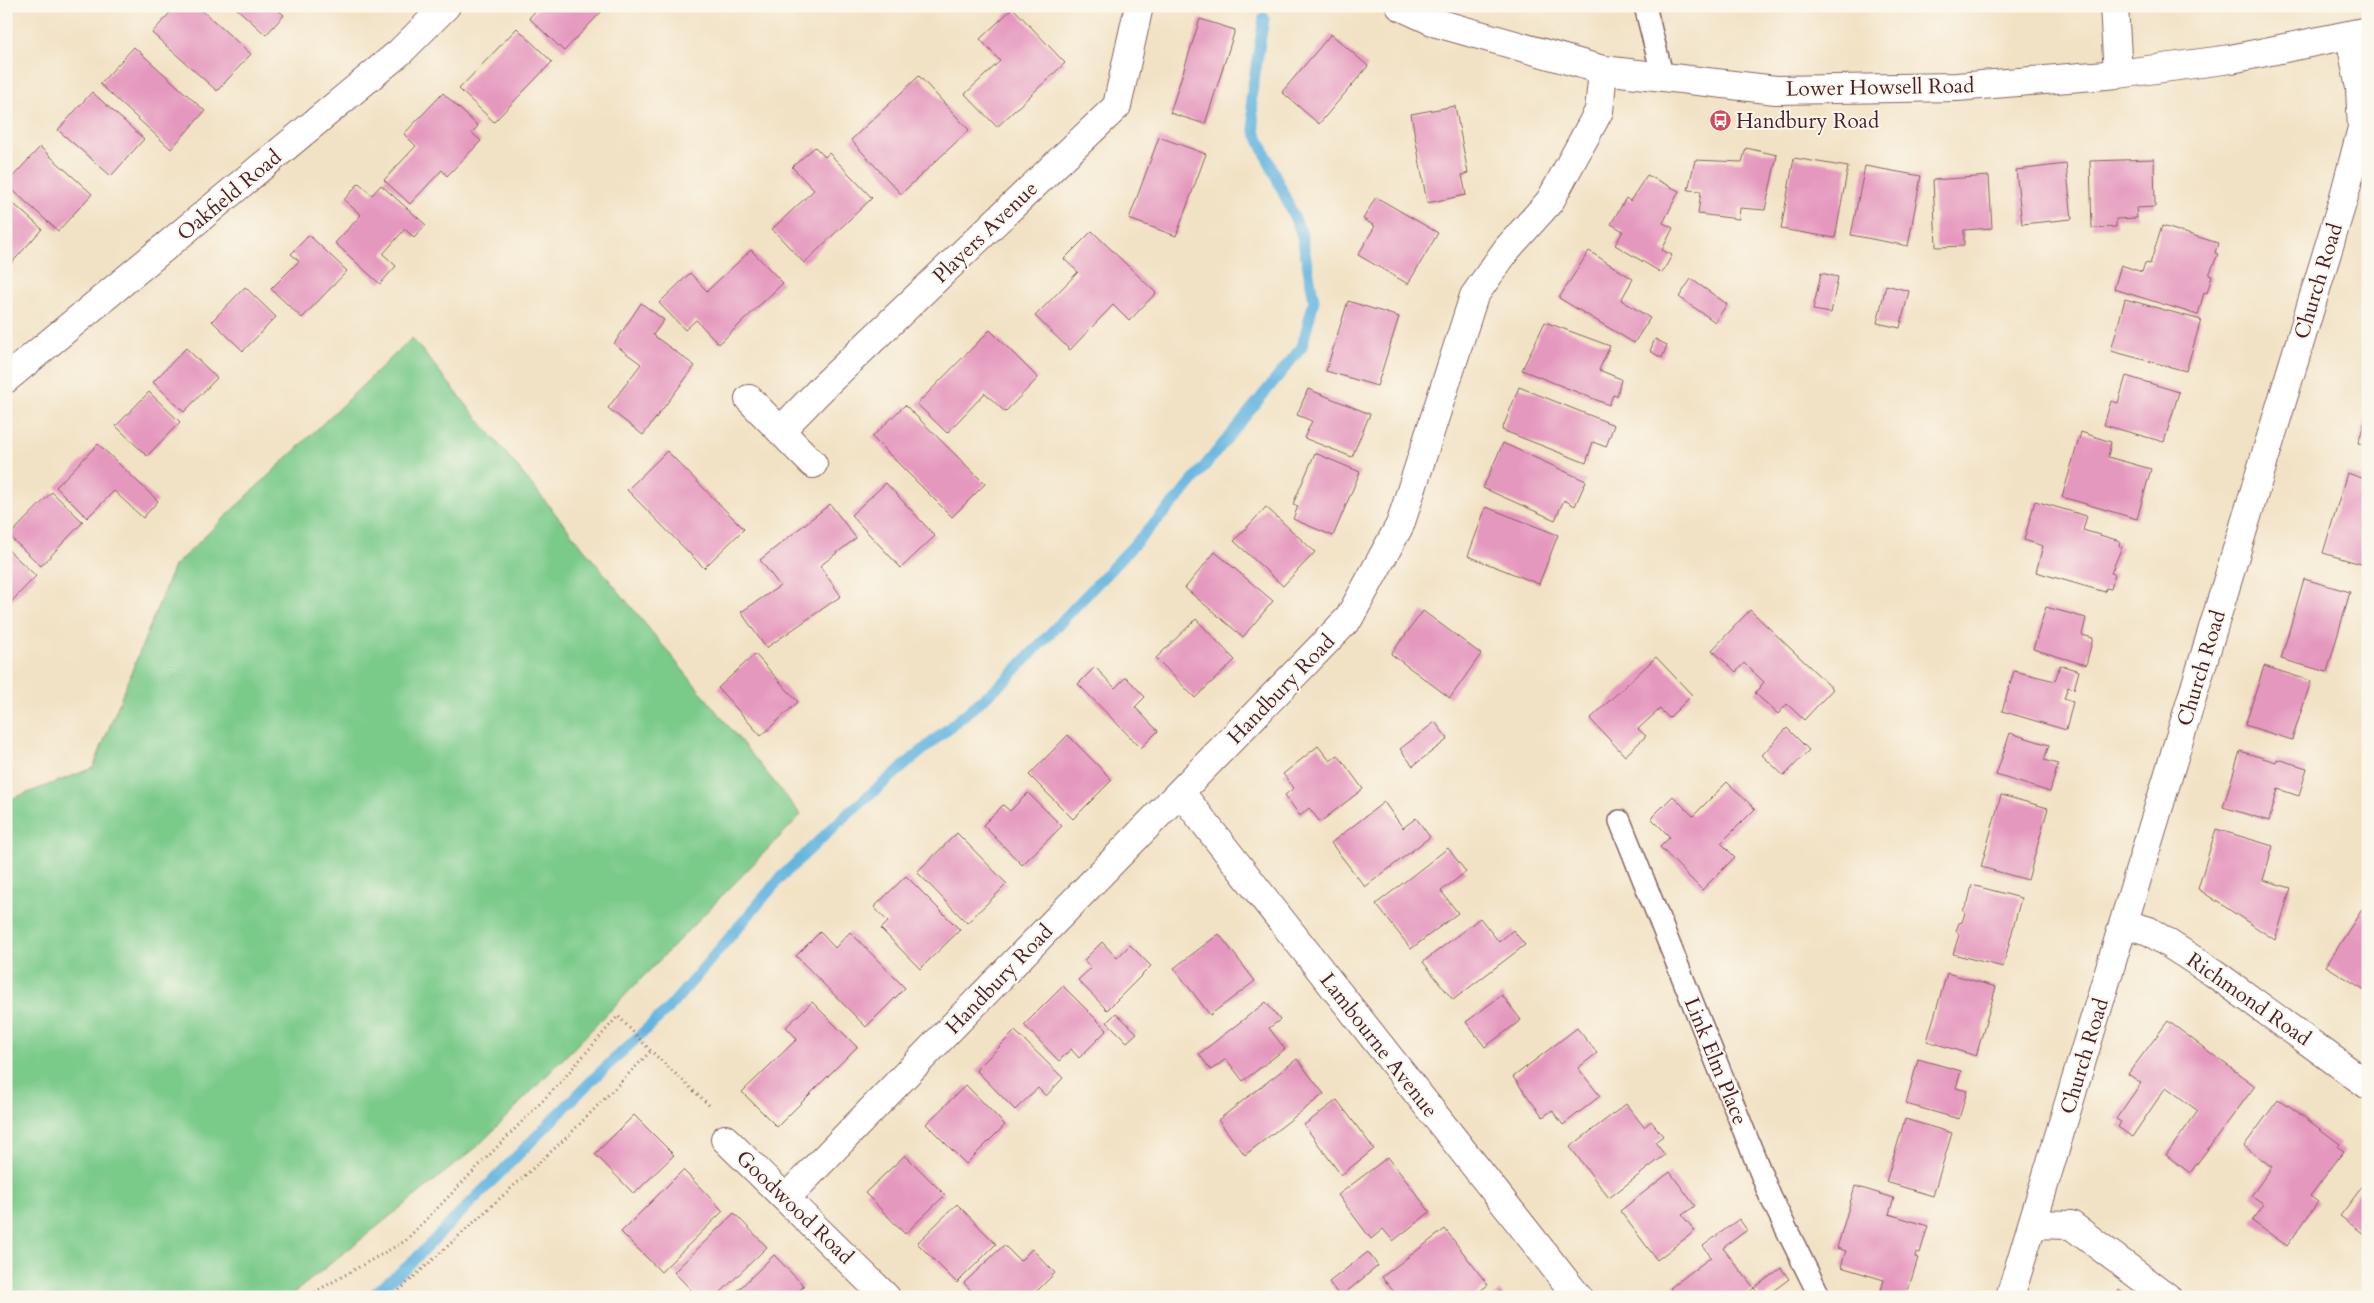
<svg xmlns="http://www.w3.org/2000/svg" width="2374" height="1303" font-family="Cardo,serif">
  <rect width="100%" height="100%" fill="#fbf7ec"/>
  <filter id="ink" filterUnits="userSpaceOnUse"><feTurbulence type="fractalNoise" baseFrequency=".02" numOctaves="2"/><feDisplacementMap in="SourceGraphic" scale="10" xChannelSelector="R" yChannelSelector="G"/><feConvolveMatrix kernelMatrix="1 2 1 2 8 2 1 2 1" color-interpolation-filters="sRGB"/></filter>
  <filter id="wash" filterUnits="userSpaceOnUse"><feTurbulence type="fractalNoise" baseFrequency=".0096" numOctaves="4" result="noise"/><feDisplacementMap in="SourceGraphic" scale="20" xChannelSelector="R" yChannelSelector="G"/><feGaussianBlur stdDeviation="1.12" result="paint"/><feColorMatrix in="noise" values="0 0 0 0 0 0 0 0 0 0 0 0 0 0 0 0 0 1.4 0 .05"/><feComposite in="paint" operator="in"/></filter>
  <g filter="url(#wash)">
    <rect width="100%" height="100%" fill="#f2e2c5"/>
    <path fill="#7aca8a" stroke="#62745a" d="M412 338 801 815 478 1146 295 1292 284 1297H178L175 1294 172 1297H6V801L93 768 174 566Z"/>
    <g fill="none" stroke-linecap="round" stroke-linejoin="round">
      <path stroke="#64b4df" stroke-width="11" d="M370 1297 408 1266 593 1079 669 1008 782 876 847 814 1008 678 1181 495 1302 347 1314 300 1301 232 1255 131 1251 98 1264 18"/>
    </g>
    <g id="blocks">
      <g fill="#e598be">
        <path d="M176 6H197L251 54 217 91 152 33Z"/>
        <path d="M234 6H273L284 15 266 35Z"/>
        <path d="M540 6H599L603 10 564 51 529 18Z"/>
        <path d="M1013 8 1065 63 997 127 965 94 1000 61 980 39Z"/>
        <path d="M1200 19 1235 30 1205 124 1170 113Z"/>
        <path d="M517 28 552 62 494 122 459 89Z"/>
        <path d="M1331 34 1368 66 1319 124 1282 92Z"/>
        <path d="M134 47 205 111 171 149 100 84Z"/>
        <path d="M919 76 969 130 901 194 851 140Z"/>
        <path d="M92 92 144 139 111 176 58 130Z"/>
        <path d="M443 93 478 126 472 133 481 141 447 176 442 170 410 204 384 180 416 146 404 134Z"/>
        <path d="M1455 106 1468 173 1462 175 1466 195 1427 203 1411 114Z"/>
        <path d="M1159 137 1206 154 1176 236 1129 219Z"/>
        <path d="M40 147 92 194 58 231 6 184Z"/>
        <path d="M815 147 825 157 829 153 872 198 804 263 772 229 814 190 792 167Z"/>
        <path d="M1746 148 1777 155 1765 210 1740 208 1739 219 1698 214 1701 191 1688 190 1695 160 1742 162Z"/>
        <path d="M1794 158 1848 167 1835 238 1781 229Z"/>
        <path d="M2154 159 2155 207 2136 208 2137 218 2116 219V227L2092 228 2090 161Z"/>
        <path d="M2066 164 2072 219 2022 224 2016 170Z"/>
        <path d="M1865 166 1921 176 1908 246 1851 235Z"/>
        <path d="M1647 175 1679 191 1663 223 1673 228 1662 250 1672 255 1662 273 1615 245 1623 231 1611 224 1626 198 1630 201Z"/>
        <path d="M1989 176 1992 228 1964 230V246L1936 247 1933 180Z"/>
        <path d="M359 183 372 195 381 185 426 225 414 238 405 229 383 254 396 266 380 284 335 243 361 215 344 200Z"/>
        <path d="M6 197 42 229 8 267 6 265Z"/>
        <path d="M1376 197 1438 233 1408 284 1358 255 1375 226 1363 219Z"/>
        <path d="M2162 226 2218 243 2215 253 2218 254 2209 275 2212 276 2207 293 2204 292 2198 315 2114 289 2121 265 2142 272 2145 263 2150 264Z"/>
        <path d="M1092 231 1156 293 1129 321 1113 305 1070 350 1035 316 1078 272 1064 259Z"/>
        <path d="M309 235 347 271 302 318 271 289 299 261 291 254Z"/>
        <path d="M751 250 783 283 719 344 696 320 685 330 659 303 690 273 707 291Z"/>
        <path d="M1589 251 1633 279 1621 300 1650 318 1634 343 1559 298Z"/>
        <path d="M1821 273 1838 277 1831 313 1813 310Z"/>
        <path d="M1691 279 1727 304 1715 322 1679 297Z"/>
        <path d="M1886 285 1909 291 1900 328 1877 323Z"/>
        <path d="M245 287 276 317 243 351 212 321Z"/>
        <path d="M2125 299 2201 320 2186 371 2111 351Z"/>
        <path d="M1348 301 1399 317 1377 386 1326 371Z"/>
        <path d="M641 303 664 320 653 335 695 366 643 435 608 408 641 364 614 344Z"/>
        <path d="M1545 322 1610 346 1599 370 1621 379 1617 396 1613 395 1609 405 1522 370Z"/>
        <path d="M990 330 1038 378 1005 412 985 393 947 433 917 404Z"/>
        <path d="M1655 339 1667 345 1662 358 1650 351Z"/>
        <path d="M186 348 217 378 184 412 153 382Z"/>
        <path d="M2126 376 2179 392 2164 442 2104 425 2111 401 2118 403Z"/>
        <path d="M1519 387 1614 425 1606 447 1593 442 1586 463 1502 430Z"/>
        <path d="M1308 389 1370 414 1352 457 1304 438 1312 421 1297 415Z"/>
        <path d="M149 392 180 422 147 456 116 426Z"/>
        <path d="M905 405 985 484 952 517 872 437Z"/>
        <path d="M2368 412V446L2358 443Z"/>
        <path d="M2081 432 2111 442 2108 457 2151 469 2137 519 2062 497Z"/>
        <path d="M1503 443 1586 481 1575 506 1564 500 1555 520 1483 488Z"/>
        <path d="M98 444 158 501 143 518 114 491 87 518 56 487Z"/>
        <path d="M667 451 744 529 704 568 627 490Z"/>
        <path d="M1315 453 1360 472 1333 536 1293 519 1298 506 1293 504Z"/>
        <path d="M2347 473 2368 480V566L2323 553Z"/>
        <path d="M886 483 935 536 901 568 851 515Z"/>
        <path d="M52 492 83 522 41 566 9 536Z"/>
        <path d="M2035 501 2087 516 2083 530 2120 541 2119 546 2122 547 2111 573 2115 574 2111 589 2106 588 2105 592 2036 572 2043 546 2024 540Z"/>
        <path d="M830 504 856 538 820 566 841 596 766 648 741 612 780 586 760 560Z"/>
        <path d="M1266 507 1315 552 1283 586 1234 541Z"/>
        <path d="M1486 507 1558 535 1539 584 1468 556Z"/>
        <path d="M6 548 36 576 6 607Z"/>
        <path d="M1215 552 1273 601 1243 637 1185 588Z"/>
        <path d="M2304 579 2350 592 2327 672 2281 659Z"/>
        <path d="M2046 607 2086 618 2082 635 2093 638 2086 665 2033 649Z"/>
        <path d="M1750 610 1833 689 1804 720 1787 704 1778 714 1755 693 1764 682 1744 663 1736 672 1712 650Z"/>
        <path d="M1423 611 1481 654 1450 698 1391 654Z"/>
        <path d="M1196 619 1235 660 1195 698 1156 658Z"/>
        <path d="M755 654 798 702 761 736 718 688Z"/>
        <path d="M1656 657 1692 695 1669 718 1660 709 1638 729 1646 736 1625 756 1590 719Z"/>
        <path d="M2060 665 2079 671 2074 689 2068 687 2064 699 2073 702 2066 730 2002 711 2014 671 2055 681Z"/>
        <path d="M2264 666 2311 681 2292 740 2245 725Z"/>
        <path d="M1095 667 1115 688 1126 677 1145 697 1135 707 1158 731 1141 748 1078 684Z"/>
        <path d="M1435 722 1448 739 1413 766 1400 749Z"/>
        <path d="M1787 728 1809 750 1784 776 1762 755Z"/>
        <path d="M2010 733 2049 745 2044 760 2058 764 2050 792 1996 775Z"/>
        <path d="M1068 735 1112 780 1073 819 1029 775Z"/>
        <path d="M1318 746 1330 761 1338 755 1363 789 1320 822 1309 808 1300 816 1285 795 1294 788 1283 774Z"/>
        <path d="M2240 751 2276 762 2277 759 2307 768 2299 796 2278 789 2269 821 2223 807Z"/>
        <path d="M1727 782 1755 809 1721 843 1735 857 1702 890 1660 847 1670 837 1651 818 1673 796 1693 816Z"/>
        <path d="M1028 793 1062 826 1022 865 983 825 1003 805 1010 811Z"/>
        <path d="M2001 795 2048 808 2028 880 1981 867Z"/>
        <path d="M1384 802 1403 828 1416 818 1430 837 1365 887 1331 843Z"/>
        <path d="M2216 829 2273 846 2263 880 2291 888 2275 940 2198 889Z"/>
        <path d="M957 833 1007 884 967 923 917 872Z"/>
        <path d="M1448 848 1466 872 1441 891 1458 913 1411 949 1376 904Z"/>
        <path d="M906 876 960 930 920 969 881 929 888 922 874 907Z"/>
        <path d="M1972 885 2021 898 2003 967 1953 954 1959 935 1956 931 1959 923 1962 922 1965 913 1963 910 1968 902Z"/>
        <path d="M2366 903 2368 905V992L2326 966Z"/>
        <path d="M1480 918 1499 942 1513 930 1525 945 1453 1000 1423 962Z"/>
        <path d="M820 932 835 948 850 932 905 988 866 1027 796 956Z"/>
        <path d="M1219 934 1255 981 1210 1015 1174 968Z"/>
        <path d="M1102 942 1117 958 1130 945 1151 966 1107 1010 1078 980 1091 968 1084 960Z"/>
        <path d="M1947 973 1996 987 1976 1056 1927 1041Z"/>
        <path d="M1063 986 1107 1030 1079 1058 1071 1049 1059 1061 1024 1025Z"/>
        <path d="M1502 995 1521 1020 1485 1047 1466 1022Z"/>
        <path d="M812 1002 857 1047 777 1127 742 1092 797 1039 786 1027Z"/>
        <path d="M1266 1002 1280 1020 1269 1028 1285 1049 1243 1081 1226 1059 1211 1070 1199 1054Z"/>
        <path d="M1116 1013 1137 1033 1127 1042 1107 1022Z"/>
        <path d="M2168 1021 2255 1086 2190 1173 2166 1155 2198 1111 2166 1087 2132 1137 2118 1127 2121 1122 2116 1119 2141 1083 2128 1074Z"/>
        <path d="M1577 1028 1597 1053 1578 1068 1600 1096 1563 1125 1552 1110 1543 1117 1513 1077Z"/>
        <path d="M1015 1031 1063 1078 1046 1096 1038 1088 1015 1110 976 1070Z"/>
        <path d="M1297 1059 1324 1094 1245 1155 1218 1120Z"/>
        <path d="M1918 1059 1961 1071 1956 1088 1967 1091 1959 1119 1906 1104Z"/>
        <path d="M966 1085 1005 1125 966 1164 926 1124Z"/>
        <path d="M1337 1100 1374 1149 1341 1175 1304 1125Z"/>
        <path d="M2278 1100 2287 1106 2288 1105 2340 1144 2338 1147 2344 1151 2310 1196 2318 1202 2287 1246 2252 1221 2264 1205 2251 1196 2272 1167 2244 1146Z"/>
        <path d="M1626 1104 1644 1127 1651 1121 1663 1136 1655 1142 1665 1155 1609 1198 1570 1147Z"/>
        <path d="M634 1115 674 1155 634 1194 595 1154Z"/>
        <path d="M1905 1119 1952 1133 1933 1196 1886 1182Z"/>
        <path d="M905 1155 945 1195 905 1234 865 1193Z"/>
        <path d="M1388 1157 1430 1212 1393 1241 1383 1229 1371 1239 1338 1195Z"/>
        <path d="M683 1170 723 1211 661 1272 621 1232Z"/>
        <path d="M1670 1172 1695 1206 1682 1215 1695 1231 1657 1260 1620 1211Z"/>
        <path d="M2368 1179V1237L2340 1216Z"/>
        <path d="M1855 1186 1894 1198 1889 1214 1928 1226 1920 1253 1916 1252 1915 1257 1918 1258 1906 1297H1879L1884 1280 1841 1267 1846 1251 1837 1248Z"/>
        <path d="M957 1204 996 1244 957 1283 917 1243Z"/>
        <path d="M734 1213 767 1247 716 1297H698L674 1272Z"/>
        <path d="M1739 1219 1747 1230 1723 1248 1754 1288 1743 1297H1677L1670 1288 1711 1257 1703 1246Z"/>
        <path d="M1445 1229 1488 1285 1472 1297H1398L1382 1277Z"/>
        <path d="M1004 1245 1020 1261 1032 1249 1055 1273 1031 1297H977L964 1283Z"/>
        <path d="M1368 1252 1378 1266 1340 1297 1329 1282Z"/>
        <path d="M774 1255 804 1286 793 1297H731Z"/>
        <path d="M1781 1268 1789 1279 1765 1297H1760L1754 1288Z"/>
        <path d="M2119 1290 2128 1297H2115Z"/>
        <path d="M1048 1291 1053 1297H1042Z"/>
        <path d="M1500 1291 1504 1297H1493Z"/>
      </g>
    </g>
  </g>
  <g filter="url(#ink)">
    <use href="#blocks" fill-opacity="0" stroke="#856361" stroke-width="1"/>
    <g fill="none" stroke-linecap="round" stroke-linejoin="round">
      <defs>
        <g id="service">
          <path d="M1645 6 1663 78"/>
          <path d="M1620 821 1770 1196 1820 1297"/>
        </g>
        <g id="minor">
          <path d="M2114 6 2118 74"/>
          <path d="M6 379 400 52 446 6"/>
          <path d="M749 399 813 464"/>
          <path d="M781 430 825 385 1117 106 1139 6"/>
          <path d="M1181 793 1578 1297"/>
          <path d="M725 1139 886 1297"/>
          <path d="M786 1198 1349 618 1400 525 1474 296 1507 249 1550 201 1599 111 1603 70"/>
          <path d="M2033 1224 2071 1225 2167 1297"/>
        </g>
        <g id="tertiary">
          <path d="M1400 6 1437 23 1603 70 1776 90 1957 87 2118 74 2231 59 2368 31"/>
          <path d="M2125 924 2149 931 2214 973 2368 1085"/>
          <path d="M2010 1297 2343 200 2362 128 2360 88 2350 36"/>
        </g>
      </defs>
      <use href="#service" stroke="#856361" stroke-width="24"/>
      <use href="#minor" stroke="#856361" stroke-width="30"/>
      <use href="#tertiary" stroke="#856361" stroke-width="30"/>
      <g stroke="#856361" stroke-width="3" stroke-dasharray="1 4" stroke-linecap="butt">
        <path d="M306 1297 405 1241 558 1085 618 1016 651 1051 711 1107"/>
        <path d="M392 1297 567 1137 651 1051"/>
      </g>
      <use href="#service" stroke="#fff" stroke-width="21"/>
      <use href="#minor" stroke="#fff" stroke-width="28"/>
      <use href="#tertiary" stroke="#fff" stroke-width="28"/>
    </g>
  </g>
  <defs>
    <symbol id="bus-disc" viewBox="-11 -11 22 22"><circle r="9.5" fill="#d1495b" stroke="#fbf7ec"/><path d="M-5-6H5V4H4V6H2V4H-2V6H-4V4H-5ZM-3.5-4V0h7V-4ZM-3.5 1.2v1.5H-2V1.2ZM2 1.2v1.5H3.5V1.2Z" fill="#fff"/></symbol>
  </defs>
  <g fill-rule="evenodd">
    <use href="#bus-disc" x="1708" y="108" width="25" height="25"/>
  </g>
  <g text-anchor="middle" stroke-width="4" stroke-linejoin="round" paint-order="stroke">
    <g font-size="21" fill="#4a1f2b" stroke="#fbf7ec">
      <text transform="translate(1880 87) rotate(-1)" y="7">Lower Howsell Road</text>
      <text transform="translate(229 195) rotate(-40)" y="7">Oakfield Road</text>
      <text transform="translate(985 232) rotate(-44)" y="7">Players Avenue</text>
      <text transform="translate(2318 281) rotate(-73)" y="7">Church Road</text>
      <text transform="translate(2201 668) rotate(-73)" y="7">Church Road</text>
      <text transform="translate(1281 689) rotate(-46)" y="7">Handbury Road</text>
      <text transform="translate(999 979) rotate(-46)" y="7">Handbury Road</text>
      <text transform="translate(2249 999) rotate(35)" y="7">Richmond Road</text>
      <text transform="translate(1379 1045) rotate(52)" y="7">Lambourne Avenue</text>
      <text transform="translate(2084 1056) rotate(-73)" y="7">Church Road</text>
      <text transform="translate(1716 1061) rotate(68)" y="7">Link Elm Place</text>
      <text transform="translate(795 1207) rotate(44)" y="7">Goodwood Road</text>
    </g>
    <g font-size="21" fill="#4a1f2b" stroke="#fbf7ec" text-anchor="start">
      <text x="1736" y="128">Handbury Road</text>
    </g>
  </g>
  <rect width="2374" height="1303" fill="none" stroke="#fbf7ec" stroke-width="25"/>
</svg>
